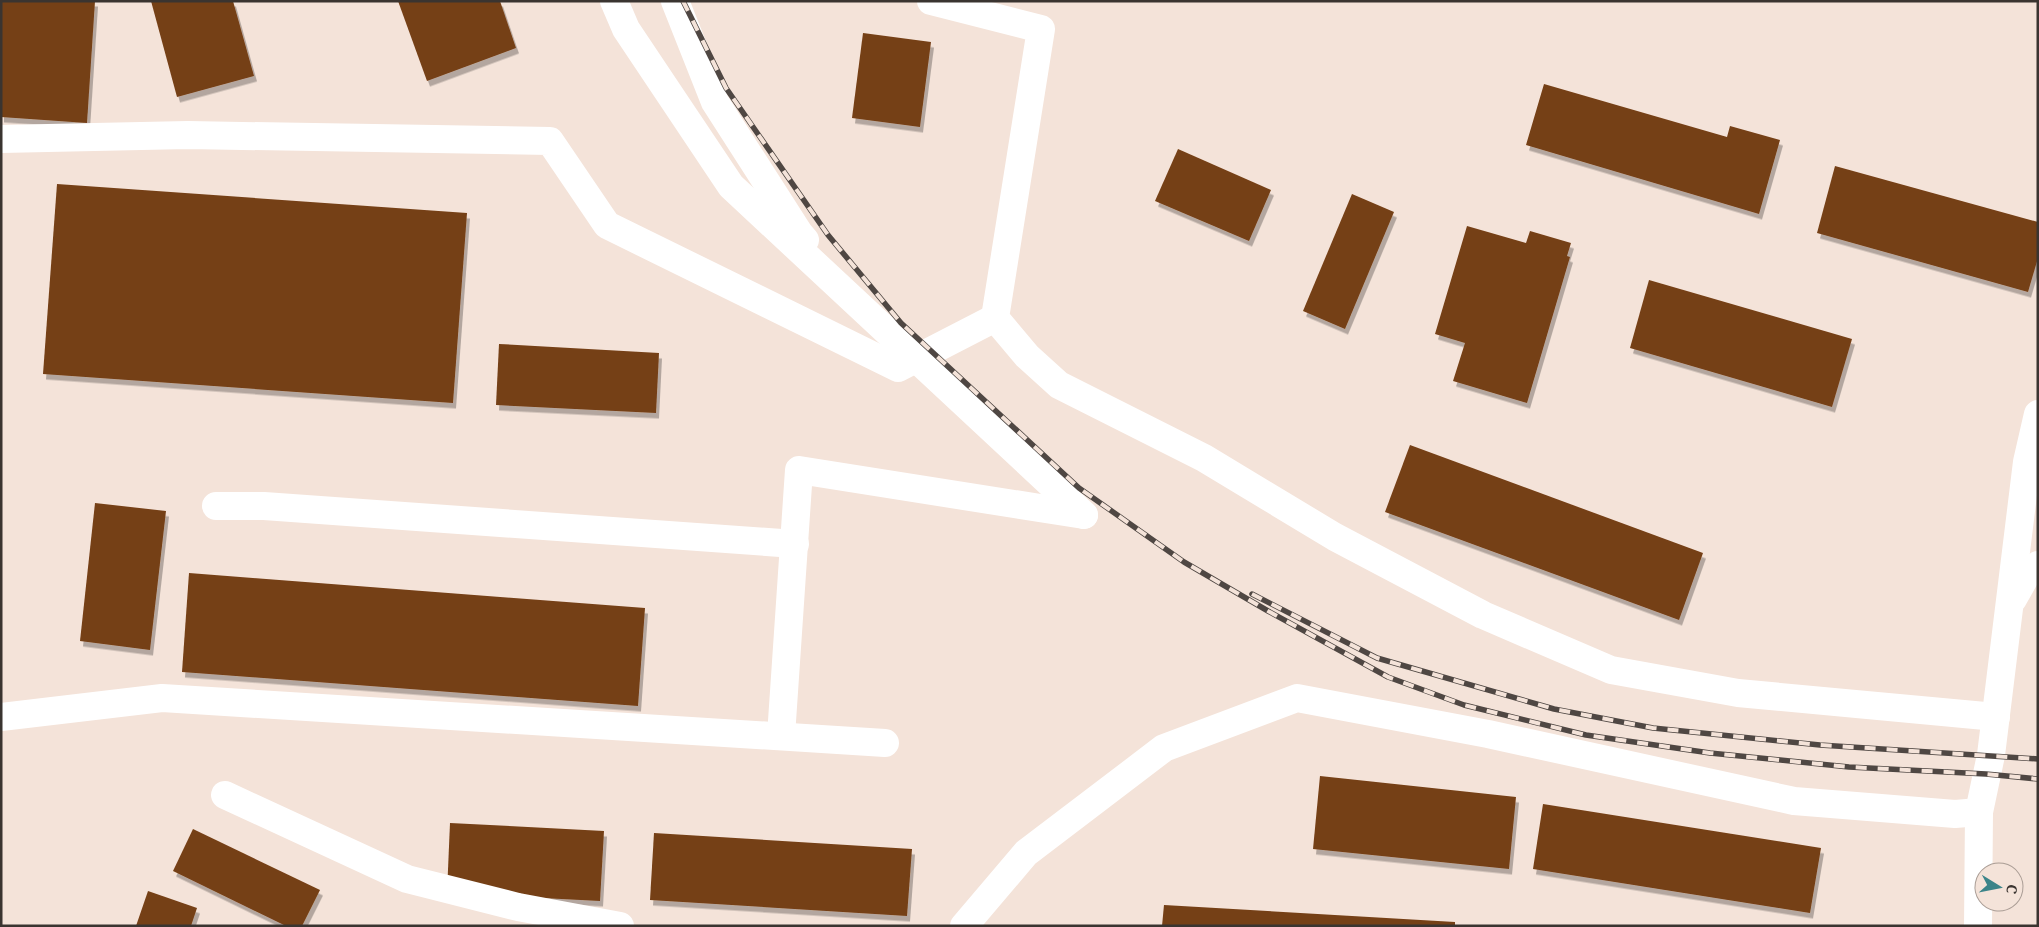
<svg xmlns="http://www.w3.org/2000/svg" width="2039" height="927" font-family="'Noto Serif',serif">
  <defs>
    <filter id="shadow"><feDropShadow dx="3" dy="5.5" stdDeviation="0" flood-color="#0004"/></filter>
  </defs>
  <rect width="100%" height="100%" fill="#f4e3d9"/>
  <g fill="#753f15" filter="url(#shadow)">
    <path d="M1 1H95L87 123 1 117Z"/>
    <path d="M151 1H233L254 76 177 97Z"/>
    <path d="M398 1H500L516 48 427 81Z"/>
    <path d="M863 33 931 42 920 127 852 118Z"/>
    <path d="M1544 84 1727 137 1730 126 1780 140 1759 214 1526 145Z"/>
    <path d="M1178 149 1271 190 1249 241 1155 201Z"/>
    <path d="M1835 166 2038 222V258L2028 292 1817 233Z"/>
    <path d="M57 184 467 213 453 403 43 374Z"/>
    <path d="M1352 194 1394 212 1345 329 1303 311Z"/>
    <path d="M1467 226 1526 243 1530 231 1571 243 1567 256 1570 257 1527 403 1453 381 1465 343 1435 334Z"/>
    <path d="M1649 280 1852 339 1832 407 1630 348Z"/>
    <path d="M499 344 659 353 656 413 496 405Z"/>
    <path d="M1410 445 1703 553 1679 620 1385 512Z"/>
    <path d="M95 503 166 511 150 650 80 641Z"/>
    <path d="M189 573 645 608 638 706 182 672Z"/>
    <path d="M1320 776 1516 797 1509 869 1313 849Z"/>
    <path d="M1543 804 1821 848 1810 913 1533 869Z"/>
    <path d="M450 823 604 831 600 901 447 893Z"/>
    <path d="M193 829 320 890 302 926H286L173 871Z"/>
    <path d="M654 833 912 849 907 916 650 900Z"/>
    <path d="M148 891 197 908 191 926H136Z"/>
    <path d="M1164 905 1455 922V926H1162Z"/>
  </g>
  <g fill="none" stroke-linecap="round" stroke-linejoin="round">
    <g stroke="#fff" stroke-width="28">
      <path d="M614 1 626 29 731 186 1084 515"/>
      <path d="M675 1 715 102 799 233 805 240"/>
      <path d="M931 1 1041 29 995 318 1027 356 1059 385 1204 458 1335 537 1483 615 1611 670 1738 693 1996 717"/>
      <path d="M1 139 188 135 550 141 607 225 898 368 995 318"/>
      <path d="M216 506H264L795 544"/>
      <path d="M2013 599 2027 574 2038 565"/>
      <path d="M1 717 162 698 885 743"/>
      <path d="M781 736 799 470 1084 515"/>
      <path d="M225 795 407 879 518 907 620 926"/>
      <path d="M964 926 1026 853 1164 748 1297 698 1488 734 1794 801 1955 814 1979 812"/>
      <path d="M1978 926 1979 812 1991 755 2027 462 2038 414"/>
    </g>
    <defs>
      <g id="rail">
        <path d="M683 1 726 88 828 235 901 323 1079 488 1184 562 1268 611 1388 677 1464 705 1586 735 1710 753 1849 767 1986 774 2038 779"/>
        <path d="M1252 594 1377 658 1554 709 1653 728 1820 745 2038 759"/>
      </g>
    </defs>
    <use href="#rail" stroke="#4f4743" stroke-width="5.5"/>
    <use href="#rail" stroke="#f4e3d9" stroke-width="4" stroke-dasharray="11" stroke-linecap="butt"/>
  </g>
  <rect width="2039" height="927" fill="none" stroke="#3a3430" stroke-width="5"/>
  <g transform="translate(1999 887) rotate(100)"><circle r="24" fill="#f4e3d9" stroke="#aa9d95"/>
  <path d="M0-4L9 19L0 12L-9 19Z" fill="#3b8489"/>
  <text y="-8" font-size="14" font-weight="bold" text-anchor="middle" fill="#3a3430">С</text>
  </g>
</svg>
